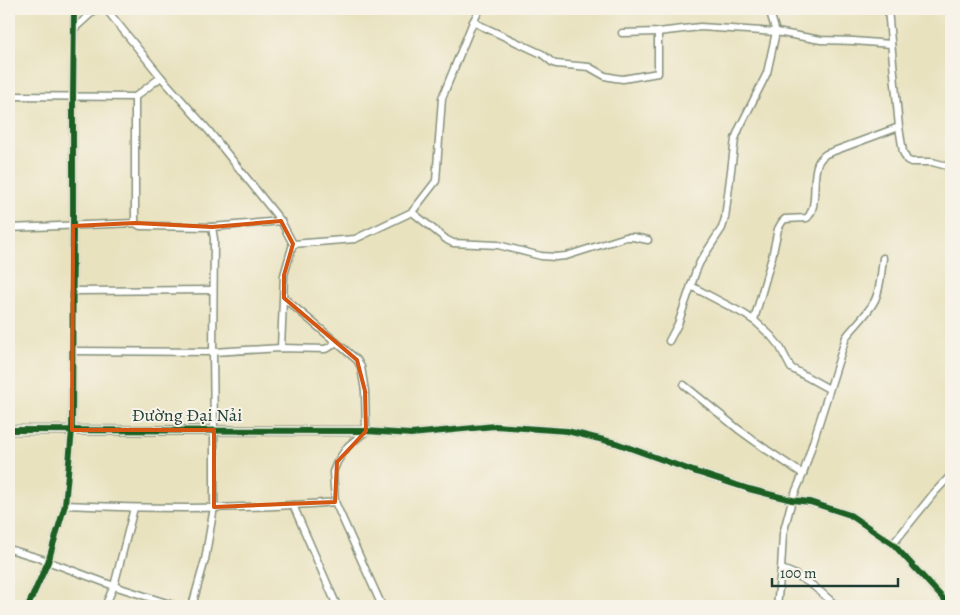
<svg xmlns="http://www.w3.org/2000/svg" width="960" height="615" font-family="Alegreya,serif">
  <rect width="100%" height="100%" fill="#f7f3e8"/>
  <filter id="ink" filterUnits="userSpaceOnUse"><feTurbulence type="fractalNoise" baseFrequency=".02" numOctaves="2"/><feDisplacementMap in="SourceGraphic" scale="10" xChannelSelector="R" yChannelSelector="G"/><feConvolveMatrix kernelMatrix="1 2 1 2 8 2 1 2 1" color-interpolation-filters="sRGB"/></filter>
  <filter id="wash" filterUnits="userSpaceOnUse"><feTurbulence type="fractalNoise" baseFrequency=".0096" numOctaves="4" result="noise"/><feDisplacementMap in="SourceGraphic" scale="20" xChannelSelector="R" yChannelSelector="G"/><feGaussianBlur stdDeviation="1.12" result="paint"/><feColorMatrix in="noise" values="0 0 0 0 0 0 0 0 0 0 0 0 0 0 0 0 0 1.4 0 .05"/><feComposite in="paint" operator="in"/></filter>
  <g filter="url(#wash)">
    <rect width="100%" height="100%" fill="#e9e2bf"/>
  </g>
  <g filter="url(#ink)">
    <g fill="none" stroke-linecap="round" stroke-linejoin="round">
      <defs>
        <g id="minor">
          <path d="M106 9 161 77 209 131 281 221 293 244 284 275 281 348"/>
          <path d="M480 9 473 22 442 98 436 181 412 212 447 240 453 243 498 245 541 256 555 257 566 256 626 237H633L648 240"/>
          <path d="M888 9 899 127 903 152 907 160 911 162H932L951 167"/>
          <path d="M473 22 542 54 553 63 556 64 589 67 605 76 615 78 623 79 658 73V32"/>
          <path d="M75 28 96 9"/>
          <path d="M622 33 658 32 700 27 776 32 821 40 854 41 891 44"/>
          <path d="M9 96 135 97 161 77"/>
          <path d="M135 97V223"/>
          <path d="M9 228 135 223 140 226 212 227 281 221"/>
          <path d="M293 244 355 239 412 212"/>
          <path d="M691 286 744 314 756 322 771 336 780 347 791 368 829 389"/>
          <path d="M73 291 213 290"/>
          <path d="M754 320 772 257 778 229 782 222 785 219 807 218C819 207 811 178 818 163 820 159 823 156 826 154L899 127"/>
          <path d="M669 341 678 324 696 271 700 262 722 228 725 218 735 139 739 129 767 73 776 32 769 9"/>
          <path d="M336 342 357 360 361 367 365 391 366 431"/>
          <path d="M73 351 213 352 281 348 325 349 330 347 336 342 284 298"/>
          <path d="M684 385 738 429 767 450 803 474"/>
          <path d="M65 505C155 509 245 510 335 502"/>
          <path d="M293 505 337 606"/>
          <path d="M893 544 934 493 951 475"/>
          <path d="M9 549 39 558 114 586 176 606"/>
          <path d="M781 569C802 575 821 591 836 606"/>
          <path d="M28 606 48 562 65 505 72 430 73 226V97L74 9"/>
          <path d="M105 606 114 586 134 508"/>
          <path d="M192 606 205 560 214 507V430L213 352 214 239 212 227"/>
          <path d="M382 606 335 502 333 472 337 462 348 446 366 431 411 434 495 426 567 431 616 443 696 472 749 489 792 500 810 502 850 515 893 544 950 606"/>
          <path d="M777 606 781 569 783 534 792 500 803 474 846 337C855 325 868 314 875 300 881 288 881 272 883 258"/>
        </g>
        <path id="tertiary" d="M9 430 366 431"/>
      </defs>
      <use href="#minor" stroke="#84907a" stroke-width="9"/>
      <use href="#tertiary" stroke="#84907a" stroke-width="11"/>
      <use href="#minor" stroke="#fff" stroke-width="6"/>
      <use href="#tertiary" stroke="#fff" stroke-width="9"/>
      <defs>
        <g id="cycleway">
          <path d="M9 430 366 431 411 434 495 426 567 431 616 443 696 472 749 489 792 500 810 502 850 515 893 544 950 606"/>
          <path d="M28 606 48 562 65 505 72 430 73 226V97L74 9"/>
        </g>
      </defs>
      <use href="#cycleway" stroke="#f7f3e8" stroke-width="9"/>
      <use href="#cycleway" stroke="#1b5e20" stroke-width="6"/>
    </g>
  </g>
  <path fill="none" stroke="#d45610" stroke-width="4" stroke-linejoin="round" d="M281 221 293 244 284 275V298L357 360 365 391 366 431 337 462 335 502 214 507V430H72L73 226 135 223 212 227Z"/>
  <g text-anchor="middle" stroke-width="4" stroke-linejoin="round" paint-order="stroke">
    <g font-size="18" fill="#1f3d34" stroke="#f7f3e8">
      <text x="187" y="421">Đường Đại Nải</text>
    </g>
  </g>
  <rect width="960" height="615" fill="none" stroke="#f7f3e8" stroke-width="30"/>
  <path d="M772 578v8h126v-8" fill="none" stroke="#1f3d34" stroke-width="2.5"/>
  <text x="780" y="578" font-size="15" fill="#1f3d34" stroke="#f7f3e8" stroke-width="4" paint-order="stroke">100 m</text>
</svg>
